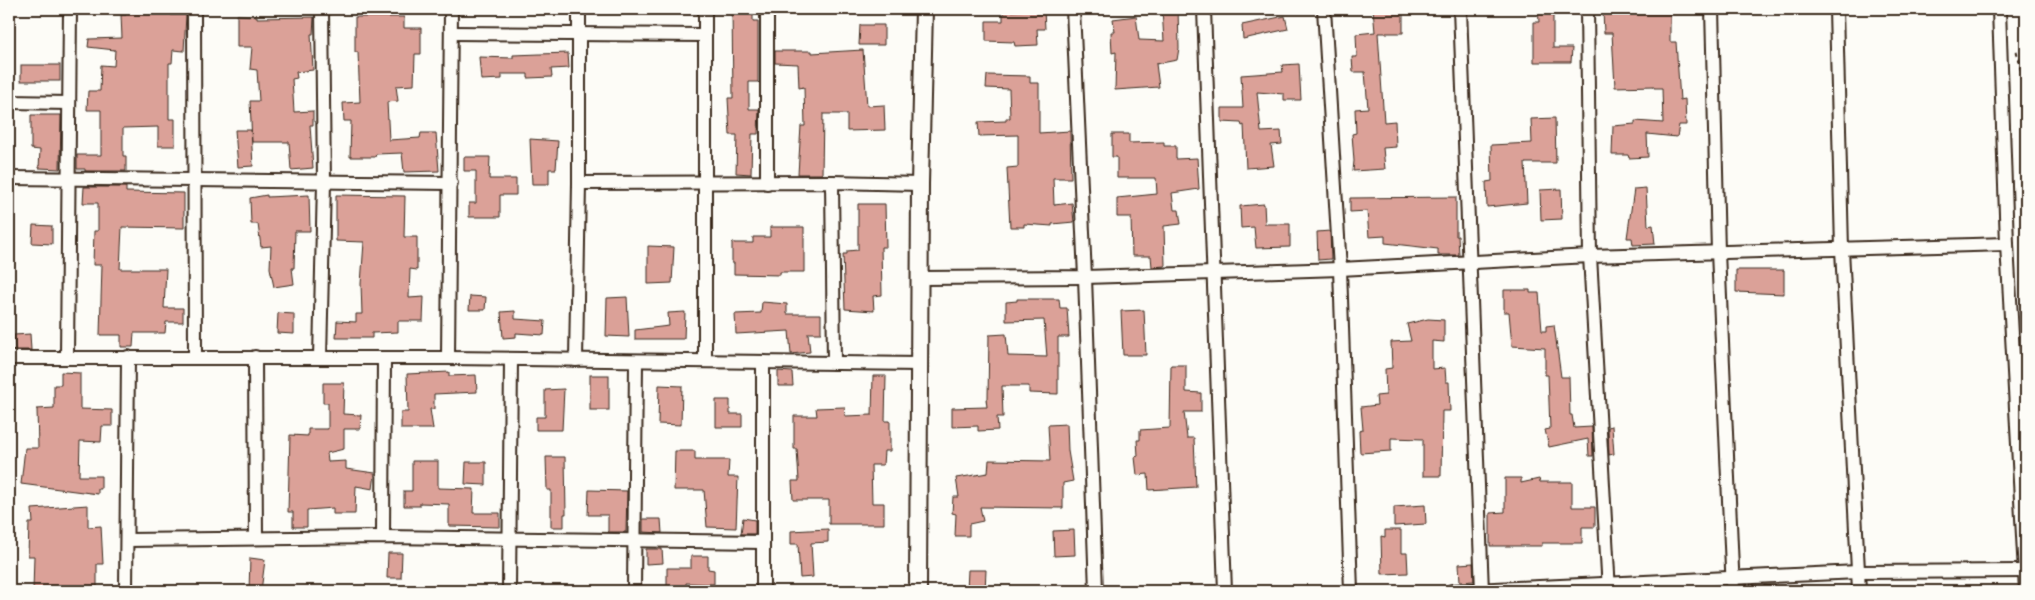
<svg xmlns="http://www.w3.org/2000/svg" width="2035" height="600" font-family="Pangolin,sans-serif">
  <rect width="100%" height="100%" fill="#fdfcf7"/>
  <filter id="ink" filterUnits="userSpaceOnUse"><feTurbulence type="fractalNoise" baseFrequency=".02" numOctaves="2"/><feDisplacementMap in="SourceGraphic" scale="10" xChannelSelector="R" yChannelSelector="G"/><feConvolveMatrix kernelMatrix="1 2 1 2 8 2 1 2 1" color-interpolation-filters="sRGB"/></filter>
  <g filter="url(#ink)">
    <g fill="#dba198" stroke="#3b2a1e">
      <path d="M126 9H171V15H186L184 51 173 50 172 63H169V119H175V146H158V127L123 128V156H126V171H85V169H77V155H101V110H87L88 91H100L101 65 114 66 115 50 88 47 89 39 122 38 121 15H126Z"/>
      <path d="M732 9H753V21H758V82H749V109H759L758 134H752L751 174 736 173 737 135H730L728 98H733Z"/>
      <path d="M1044 9 1045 29H1037L1038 45 1015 46 1014 42 986 41V21H1003V12Z"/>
      <path d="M1162 9H1178L1179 48 1177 60 1156 64 1159 87 1115 90 1116 52 1112 53 1111 32H1115L1113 19 1136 16 1139 40 1164 41Z"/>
      <path d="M1373 9H1403V33H1378L1384 122 1395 121 1396 147 1383 148 1385 169 1353 171 1354 161 1352 134 1356 133 1355 109 1368 108 1365 72H1353L1352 57H1357L1356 34 1375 32Z"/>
      <path d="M1538 9H1553V48H1572L1571 62H1534V22H1539Z"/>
      <path d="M1670 9V42H1676L1680 100 1685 99 1686 125H1679L1677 137 1647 134 1648 157 1629 158 1628 155H1612L1613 126 1635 124V121L1663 123 1662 88H1654V86L1615 87 1612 33H1604L1603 11Z"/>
      <path d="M237 15 257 16V18L314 17 313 34H311L313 70 296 72 297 78 292 79 294 112 313 111V125H310L313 168 291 170 289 142H252L250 101H259L257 70 250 69 252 47H237Z"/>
      <path d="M1285 16 1288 29 1243 39 1242 25Z"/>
      <path d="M355 17H404V28H421V54H415L414 85 396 86 398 101 387 102 389 140 420 138 421 133H436L439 171 404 172 402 153 376 154 375 157H350L351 121H344L343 103 360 102 358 52H355Z"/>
      <path d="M860 25H884V45H859Z"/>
      <path d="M863 50 867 106 884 105 885 130 847 131V114H823L822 174H798L801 126H805L804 87 799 88 798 64 775 63V51H812V53Z"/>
      <path d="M568 53 569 68 551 69 552 77 528 78V74H502V79L481 80 479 57 513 58V55Z"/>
      <path d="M1299 64 1301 100H1284V94L1257 92 1261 132 1281 131 1282 144 1271 145 1274 166 1246 168 1244 125 1242 126 1241 123 1222 122V108H1243L1241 75 1283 72 1282 65Z"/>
      <rect x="21" y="65" width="39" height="16"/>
      <path d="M987 75 1030 76V83H1039V133L1070 131 1071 178H1053L1054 205 1072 203 1074 222 1052 224V226L1024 224V227H1010L1007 168 1018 167V135L979 136 978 122 1006 121V118H1010L1009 89 986 88Z"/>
      <path d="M31 115H61L60 169 39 168 40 150 31 149Z"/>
      <path d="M1555 118 1556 163H1525L1527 203 1487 207 1486 182 1492 181 1491 145 1532 143 1531 119Z"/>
      <path d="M235 130H251L253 166 238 167Z"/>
      <path d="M1112 134H1129V143L1164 142V146H1176V159L1197 158 1199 189 1172 193 1174 210H1179L1181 224 1164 226 1165 266 1152 267 1151 256H1132L1131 217H1117V198L1157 194 1156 178H1117V157H1112Z"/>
      <path d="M530 139 558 141 556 169H549V184H532Z"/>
      <path d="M464 157H490L489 179H516V195H500V217H469V203H476V171H464Z"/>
      <path d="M84 187H126V192L184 193V228L122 227 120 269H166L164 308H183V322H166L165 333H134L133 347H121V335H100L102 265H93L94 231H98V203H83Z"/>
      <path d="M1646 188 1648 226 1653 225 1655 244 1633 245 1632 238H1627L1634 189Z"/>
      <path d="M1561 189 1562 219 1541 220 1540 190Z"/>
      <path d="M267 195V197L309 195 310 231H295L294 268H292L294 284 274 287 270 268 271 246 261 247 258 224H251L250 198Z"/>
      <path d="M336 195 405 196 404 237H417V270L410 269 409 298 424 297 423 321H398V332L372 333V338H336L337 321 356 322V314H362L361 284 364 242 336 241Z"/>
      <path d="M1456 197V236H1458L1459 255H1438V249L1385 243V236L1369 237 1367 211 1350 212V198Z"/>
      <path d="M858 204H885L886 247H881L882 295 873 296 874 311 845 309 843 254H847V251L858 250Z"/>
      <path d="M1264 204 1265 224H1290V247L1256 248 1254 227 1241 228 1240 206Z"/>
      <path d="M33 225 52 226V244L32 243Z"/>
      <path d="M770 227H804V272H780V275L734 274V263H732V243H753V237H770Z"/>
      <path d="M1330 231 1331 259 1318 260 1317 232Z"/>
      <path d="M648 246 674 247 672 283 648 284Z"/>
      <path d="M1736 270H1784V294L1736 292Z"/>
      <path d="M1504 290H1530V293H1539L1542 331H1546V326L1554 325 1561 377H1569L1570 415H1572L1574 428 1592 427 1593 456H1589L1588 439 1549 447 1545 430 1550 429 1548 375H1545V348L1512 346 1509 312H1504Z"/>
      <path d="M470 296 486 297 485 310H469Z"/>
      <path d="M627 297 629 337 606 336 607 298Z"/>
      <path d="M1017 299H1059L1060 308H1067L1069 337H1058V394L1029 393V386H1002L1003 417H997L998 430 978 431V426L952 427V408L987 407 986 399H988L989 335 1006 334 1008 356 1047 357 1044 320 1006 321V302L1017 301Z"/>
      <path d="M762 302 787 304V314H821V333H808L810 352 791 354 789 331 736 334 735 314 761 313Z"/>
      <path d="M1144 310 1146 355H1123L1121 311Z"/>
      <path d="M515 311V319L545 321 544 335 516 333V337L503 338 501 312Z"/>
      <path d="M685 312 684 339H635V330L669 326 668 313Z"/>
      <path d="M278 313 294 314V334L277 333Z"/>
      <path d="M1428 319 1444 320V342L1432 341V369L1445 368 1446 382H1449L1450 411H1442L1441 476H1423V439L1391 438V451L1360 453 1359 431 1363 430 1361 407 1377 405 1376 396 1386 395 1385 369 1392 368 1391 342 1411 341 1407 324Z"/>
      <path d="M30 334 31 350H15L14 335Z"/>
      <path d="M1171 365H1186V392L1201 393V412H1184L1187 438H1194L1196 487 1149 490 1148 474 1137 475 1135 457 1138 456 1137 440H1140V430L1170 428Z"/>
      <path d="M778 371 792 372 793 386H778Z"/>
      <path d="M61 372 80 373V409L112 410V426H102L101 442 80 441 79 476H101V489H98V494L21 484 25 448H38L37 409 54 408V385H61Z"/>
      <path d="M449 372V376L476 375 477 392 434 394V409H430L433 429H401V412H408L407 374Z"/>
      <rect x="590" y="375" width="19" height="35"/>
      <path d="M873 376H886L885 421H890V451H884L883 465H871L872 503H884V524H829V500H793L792 481H799L797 449H794V416H817L816 408 844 407 845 416 872 415Z"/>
      <path d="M323 383H344L343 414 361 415 360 429H344V449L327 453 328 462 346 461V469L375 473 373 489 356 486 355 514H333V508L307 510V527H293V512H288L290 435 308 436V429H328V403H323Z"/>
      <path d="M659 385 682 386 681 425 658 424Z"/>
      <path d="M564 389 562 430H536V417H545V390Z"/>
      <path d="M716 400H730V414H742V427H716Z"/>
      <path d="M1067 424 1068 451 1073 481 1063 483V508L980 507 983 521 969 524V536H955L956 514 952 513 953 497H959L956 478 988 473 989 460 1050 461 1048 425Z"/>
      <path d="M1612 426 1614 454 1609 455 1608 427Z"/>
      <path d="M675 451H695V460H729L728 477H738L736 528 707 527 704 490H674Z"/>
      <path d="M546 457H565L566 514H564V527H551V490H547Z"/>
      <path d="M412 461H438V488L474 489 473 513H500V527L449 526V504L420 503V506H404V491H412Z"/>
      <path d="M466 462H486V485L465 484Z"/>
      <path d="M1505 478H1521V483L1539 479 1540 482H1572V507H1595V527H1582V543H1542V546H1490V513L1505 512Z"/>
      <path d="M589 490 627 491 626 532H608V515H588Z"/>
      <path d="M88 505V527L101 526 103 564H97V591H33L34 556H28L29 523H33L32 509Z"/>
      <path d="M1425 505 1426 524 1394 526V507Z"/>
      <path d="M743 518 755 520V534H741Z"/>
      <path d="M643 519H661L662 533 643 532Z"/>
      <path d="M828 529V542L811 543 813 577 800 578 798 544H791V531Z"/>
      <path d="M1074 530 1075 555 1054 556 1053 531Z"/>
      <path d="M1385 530H1401V553H1407L1408 573 1382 574 1381 536 1385 537Z"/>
      <path d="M646 549H662L663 563 646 564Z"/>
      <path d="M388 553H402L401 578H387Z"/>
      <path d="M691 556H708V569L714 570V584L686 583V590H667V568H691Z"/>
      <path d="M250 558 265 560 261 591H249Z"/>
      <path d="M1473 563 1474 581 1460 582 1459 564Z"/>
      <path d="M968 570H986L985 591H967Z"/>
    </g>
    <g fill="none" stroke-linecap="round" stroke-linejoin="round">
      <defs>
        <g id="minor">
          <path d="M194 9 195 358"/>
          <path d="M705 9V361"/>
          <path d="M1073 9 1085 277 1096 591"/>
          <path d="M1204 9 1225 591"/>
          <path d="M1324 9 1340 269 1351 591"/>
          <path d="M1460 9 1482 591"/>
          <path d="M1587 9 1590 256 1609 591"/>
          <path d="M1712 9 1718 252 1733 591"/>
          <path d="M1836 9 1842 249 1859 591"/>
          <path d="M1999 9 2007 244 2026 591"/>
          <path d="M451 33 705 35"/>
          <path d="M9 102 69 103"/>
          <path d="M9 178 451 183"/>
          <path d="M832 182 834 363"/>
          <path d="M579 183 832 182 920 184"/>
          <path d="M767 183V9"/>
          <path d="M921 278 1085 277 1340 269 1590 256 2007 244"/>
          <path d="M255 357 256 538"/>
          <path d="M9 358H448L920 364"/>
          <path d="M67 358 70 9"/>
          <path d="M320 358 324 182 322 9"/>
          <path d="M448 358 451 9"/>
          <path d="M576 360 579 183V9"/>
          <path d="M383 537 384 358"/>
          <path d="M127 540 383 537 763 542"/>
          <path d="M126 591 128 357"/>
          <path d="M509 591 511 359"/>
          <path d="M634 591 636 361"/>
          <path d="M763 591V362"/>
          <path d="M1452 591 1858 572 2026 571"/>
        </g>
        <path id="tertiary" d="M918 591 920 184 924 9"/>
      </defs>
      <use href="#minor" stroke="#3b2a1e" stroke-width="16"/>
      <use href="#tertiary" stroke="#3b2a1e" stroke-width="20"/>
      <path stroke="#3b2a1e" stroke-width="3" stroke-dasharray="4 4" stroke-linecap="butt" d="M2016 51 2026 86"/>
      <use href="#minor" stroke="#fdfcf7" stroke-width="12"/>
      <use href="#tertiary" stroke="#fdfcf7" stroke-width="16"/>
    </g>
  </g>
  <rect width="2035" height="600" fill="none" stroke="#fdfcf7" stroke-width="30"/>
  <rect x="15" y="15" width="2005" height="570" fill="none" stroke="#3b2a1e" stroke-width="2" filter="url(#ink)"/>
</svg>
